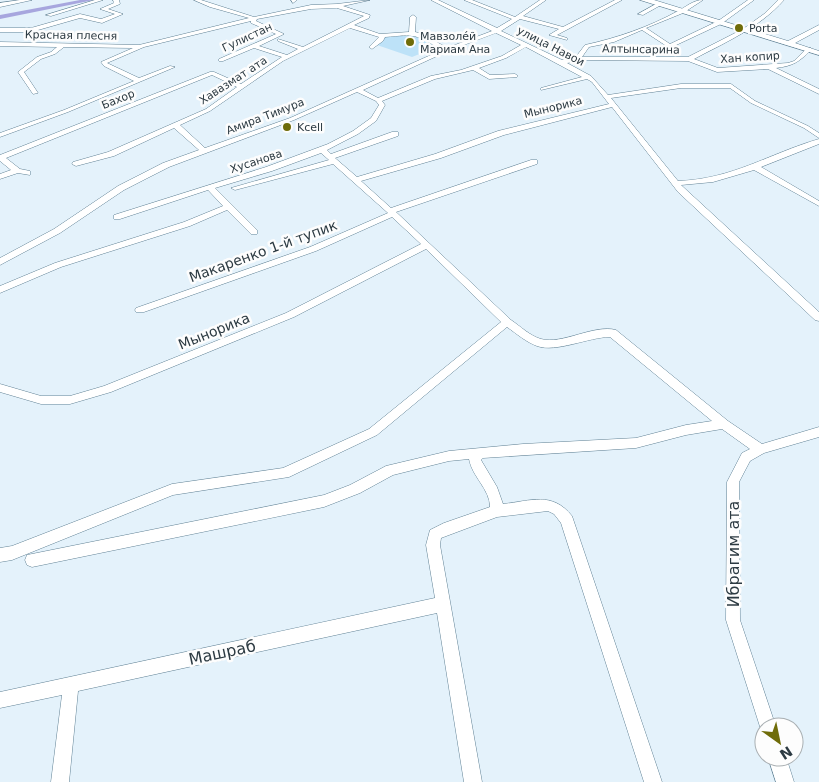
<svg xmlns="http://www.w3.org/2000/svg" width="819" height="782" font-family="'DejaVu Sans',sans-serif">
  <rect width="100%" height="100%" fill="#e4f2fb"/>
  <path fill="#bde2f8" d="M418 35 437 47 412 57 377 45 386 36Z"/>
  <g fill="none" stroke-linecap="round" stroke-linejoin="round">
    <path fill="#a7a6de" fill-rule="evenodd" d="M80 0H94L0 19V15Z"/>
    <defs>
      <g id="minor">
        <path d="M20 0H32L0 7V3Z"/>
        <path d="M95 0H103L51 16 46 15Z"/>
        <path d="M113 0H119L120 4 108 9 123 14 102 23 80 18 31 32H0V28H31L80 14 101 19 115 14 100 9 114 3Z"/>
        <path d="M194 0H201L254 17 311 5 337 4 370 0 343 6 370 15 369 18 354 25 380 34 409 32 410 17 413 15 416 17 415 32 423 34 447 48 492 31 431 0H438L497 28 512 19 464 0H472L515 17 540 0H546L523 16 563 27 615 0H622L557 35 567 38V40L549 35 559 29 520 19 501 31 562 60 575 58 585 45C617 38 649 27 678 11 686 7 693 0 703 0L683 13 646 28 670 44 718 21 748 0H754L721 24 672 47H668L642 30 614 42 589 47 582 57H688L743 29 764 14 778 0H784C759 28 726 42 694 59L718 68 788 63 794 61 807 48H811V50C799 62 793 66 776 68L819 89V94L768 69 717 72 688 61 585 60 567 63 591 76 608 95 681 84H731L755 101 808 126 819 133V138L804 128 751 103 730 88H681L611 98 678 181C733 179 768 154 819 139V144L761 167 819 201V206L754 170 713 182 681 185 819 312V321L815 320 678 192 612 107 504 135 441 158 361 181 391 208 531 160H537V164L396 212 511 320C520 326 530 336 541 339 562 345 594 324 616 330L728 421 762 444 819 427V437L764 453 750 461 739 482 740 620 776 727H764V734L762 733 726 620 727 482 742 453 750 449 722 429 686 435 636 448 483 458 481 460 497 487 503 504C531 501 552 491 572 516L662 782H644L561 523 554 514 548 511 497 517 441 538 440 545 482 782H464L437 613 78 691 69 782H51L62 695 0 708V692L435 598 426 545 430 530 444 523 490 507C490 489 472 477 469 459L449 461 393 475 360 493 324 507 32 567 27 565 25 560 27 555 324 495 350 485 386 466 449 451 523 444 636 438 686 425 712 421 610 337C589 337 556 353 537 346 526 342 517 334 507 327L377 435 289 477 173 495 12 560 0 562V548L12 546 172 484 283 468 369 429 501 322 426 249 294 317 111 392 70 404H41L0 392V384L41 396H70L104 386 286 313 421 244 392 217 316 251 144 312H136L135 310 136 308 310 247 388 213 333 164 235 190 231 188 329 160 321 153 272 171 215 188 257 230V234H251L227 210 190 226 61 267 0 293V286L55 263 184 222 223 206 208 190 120 219H114V215L266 167 328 144 353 131 371 118 379 105 376 101 357 92 294 120 169 167 124 190 60 233 0 265V258L54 229 118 186 163 163 199 150 174 128 114 156 76 166 72 164 73 162 108 152 206 109 237 87 212 75 6 158 20 169 30 171V175L18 173 0 179V174L11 170 0 161V155L210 72H214L241 84 282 57 254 48 223 61H219V59L276 34 251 23V21L144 47 107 63 139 78 170 66 175 67 68 112 0 137V133L64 110 134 81 104 66 101 62 133 48 64 47 55 54 41 59 24 72 38 93 33 94 18 72 37 57 51 52 57 47 0 46V42L139 45 249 18 210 7ZM337 8 364 16 303 47 278 39V41L298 49 287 55 259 46 284 34 256 21 257 19 311 9ZM350 28 379 37 369 47 372 49 383 41 385 37C416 34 415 34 442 50L290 118 205 148 180 125 210 111 283 61ZM496 33 521 45 502 56 461 70 431 76 378 98 363 90 448 51ZM526 47 582 77 541 88V90L587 79 592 82 609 104 498 131 435 154 357 177 335 158 398 136V132H392L331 154 327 150 358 134 376 121 385 105 382 101 435 79 473 70 489 79 517 77 518 76 515 74 490 75 479 68 506 58Z"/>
        <path d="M291 0H297L293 3Z"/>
        <path d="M656 4 661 5 643 15 638 14Z"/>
        <path d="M768 757H786L794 782H776Z"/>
      </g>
      <path id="major" d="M640 0H654L788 41 819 25V30L795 43 819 51V55Z"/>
    </defs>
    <use href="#minor" stroke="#618295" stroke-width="1"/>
    <use href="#major" stroke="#618295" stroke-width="1"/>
    <use href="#minor" fill="#fff" fill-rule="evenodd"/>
    <use href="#major" fill="#fff" fill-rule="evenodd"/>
  </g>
  <g fill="#6f6c09" stroke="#fdfdfd" stroke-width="2">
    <circle cx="739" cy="28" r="5"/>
    <circle cx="410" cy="42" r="5"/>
    <circle cx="287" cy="127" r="5"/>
  </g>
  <g text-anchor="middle" stroke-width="5" stroke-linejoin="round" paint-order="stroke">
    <g font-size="11" fill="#2c3a42" stroke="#fdfdfd" text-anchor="start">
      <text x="749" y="32">Porta</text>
      <text x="420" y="40">Мавзоле́й<tspan x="420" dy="13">Мариам Ана</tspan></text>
      <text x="297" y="131">Kcell</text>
    </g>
    <g font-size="11" fill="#2c3a42" stroke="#fdfdfd">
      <text transform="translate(71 35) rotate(1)" y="4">Красная плесня</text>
      <text transform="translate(247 37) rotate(-25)" y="4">Гулистан</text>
      <text transform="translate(551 46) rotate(27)" y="4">улица Навои</text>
      <text transform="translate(641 49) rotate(1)" y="4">Алтынсарина</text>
      <text transform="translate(750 57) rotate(-4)" y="4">Хан копир</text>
      <text transform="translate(233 80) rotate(-33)" y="4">Хавазмат ата</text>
      <text transform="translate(118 99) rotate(-22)" y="4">Бахор</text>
      <text transform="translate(553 107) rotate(-14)" y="4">Мынорика</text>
      <text transform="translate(265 116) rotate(-21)" y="4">Амира Тимура</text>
      <text transform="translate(256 161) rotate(-18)" y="4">Хусанова</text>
    </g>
    <g font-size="14" fill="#2c3a42" stroke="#fdfdfd">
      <text transform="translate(263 251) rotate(-20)" y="5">Макаренко 1-й тупик</text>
      <text transform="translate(214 331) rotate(-22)" y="5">Мынорика</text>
    </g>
    <g font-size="16" fill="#2c3a42" stroke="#fdfdfd">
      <text transform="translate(733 554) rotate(-90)" y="6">Ибрагим ата</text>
      <text transform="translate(222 652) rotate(-12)" y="6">Машраб</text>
    </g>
  </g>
  <g transform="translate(779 742) rotate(147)"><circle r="24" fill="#fdfdfd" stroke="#a9afb2"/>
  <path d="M0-4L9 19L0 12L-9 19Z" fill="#6f6c09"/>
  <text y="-8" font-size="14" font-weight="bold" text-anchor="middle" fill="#2c3a42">N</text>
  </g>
</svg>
